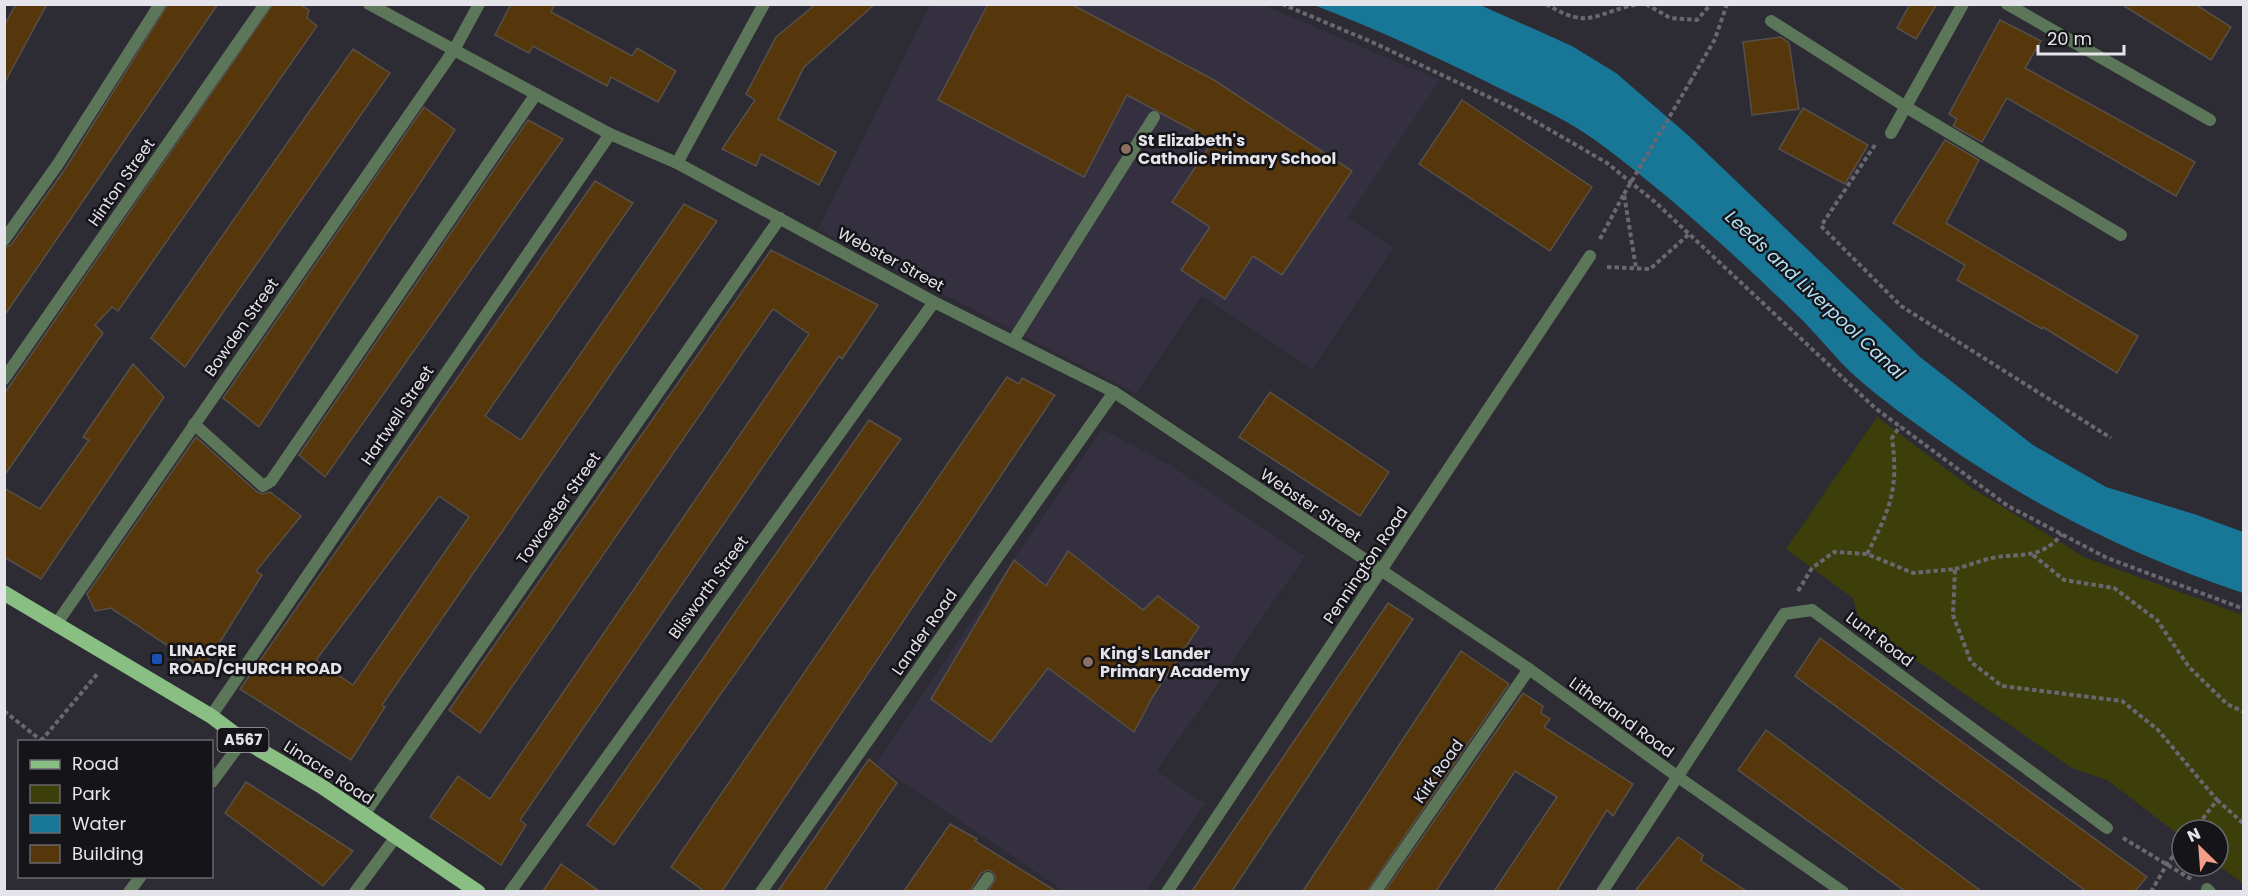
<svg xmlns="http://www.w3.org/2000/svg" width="2248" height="896" font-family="Poppins,sans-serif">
  <rect width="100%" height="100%" fill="#2d2b33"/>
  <g fill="#34303f">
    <path d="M930 5H1263L1440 80 1348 218 1393 248 1312 369 1202 296 1136 394 818 229Z"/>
    <path d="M1102 429 1170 465 1305 556 1157 771 1205 804 1146 891H1064L875 764Z"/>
  </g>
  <path fill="#3d3f0a" d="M1877 417 1970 487 2086 558 2243 615V884L2218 865V830H2182V837L2107 780 2072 768 1917 661 1858 616 1853 598 1786 549Z"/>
  <path fill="#187696" d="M1314 5H1480L1572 46 1616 73 1689 136 1920 357 2033 445 2106 487 2197 515 2243 532V593C2133 556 2036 508 1940 441 1912 421 1882 400 1856 377 1835 358 1818 335 1798 316 1734 254 1667 193 1595 140 1566 119 1530 103 1497 87 1437 57 1376 29 1314 5Z"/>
  <g fill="#56360b" stroke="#575049" stroke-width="1.5" fill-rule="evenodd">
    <path d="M16 4H47L4 84V26Z"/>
    <path d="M168 4H218L4 316V248L11 245 65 169Z"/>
    <path d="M273 4H299L309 10 307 18 317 26 118 311 112 307 95 325 103 333 4 476V394Z"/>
    <path d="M511 4H555L551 12 632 56 637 48 676 71 658 102 611 77 607 86 533 46 529 53 495 35Z"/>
    <path d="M816 4H875L804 67 778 119 836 152 819 185 761 154 756 166 722 149 755 100 746 94 776 37Z"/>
    <path d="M988 4H1071L1214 80 1352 171 1282 275 1253 256 1225 299 1181 270 1210 227 1172 202 1213 141 1127 95 1084 177 938 100Z"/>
    <path d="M1910 4H1937L1916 39 1897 28Z"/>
    <path d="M2121 4H2195L2231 27 2211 60Z"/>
    <path d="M2000 20 2041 41 2025 68 2195 162 2176 196 2007 98 1982 142 1953 126 1957 119 1949 114Z"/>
    <path d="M1781 37 1789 43 1799 109 1752 115 1743 42Z"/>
    <path d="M353 49 390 73 185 367 151 338Z"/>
    <path d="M1462 100 1592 187 1550 251 1419 164Z"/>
    <path d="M424 107 455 130 259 427 223 398Z"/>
    <path d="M1803 108 1868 145 1845 184 1779 149Z"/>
    <path d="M528 120 563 139 325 477 299 455Z"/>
    <path d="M1945 140 1979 160 1946 223 2138 336 2117 373 2043 327 2042 329 1957 280 1965 265 1893 223Z"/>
    <path d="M595 181 633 203 485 416 521 440 684 204 717 221 382 705 385 707 351 760 240 689ZM439 496 469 517 353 685 316 660Z"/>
    <path d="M771 250 878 305 842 359 839 356 520 820 526 825 501 865 430 817 458 776 490 799 809 334 773 309 480 733 449 710Z"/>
    <path d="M133 364 164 397 41 579 4 557V488L40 509 89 440 83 437Z"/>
    <path d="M1007 377 1019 384 1022 378 1055 395 722 891H704L671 867Z"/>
    <path d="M1270 392 1389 472 1360 516 1239 437Z"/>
    <path d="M869 420 901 439 614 845 587 825Z"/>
    <path d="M196 437 257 492 263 494 270 492 301 516 256 571 262 575 203 669 111 608 95 611 87 594Z"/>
    <path d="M1068 551 1143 610 1158 596 1199 627 1153 696 1134 732 1048 668 991 742 931 699 1014 560 1046 586Z"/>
    <path d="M1388 603 1413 619 1232 891H1192Z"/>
    <path d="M1820 638 2147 877 2135 891H2086L1795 676Z"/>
    <path d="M1461 651 1509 684 1367 891H1303Z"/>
    <path d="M1523 693 1543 706 1541 713 1550 719 1544 727 1633 784 1613 816 1607 810 1557 891H1494L1557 797 1515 771 1436 891H1385Z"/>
    <path d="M1766 730 1981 891H1905L1738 770Z"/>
    <path d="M869 759 897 783 824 891H778Z"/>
    <path d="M246 782 353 851 323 886 225 813Z"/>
    <path d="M950 824 977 839 975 841 1056 891H988L996 878 993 872 988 870 981 873 970 891H904Z"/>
    <path d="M1678 837 1703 855 1701 861 1746 891H1635Z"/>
    <path d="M561 864 599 891H543Z"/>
  </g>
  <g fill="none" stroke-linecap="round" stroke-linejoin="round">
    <g stroke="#69676f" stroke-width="4" stroke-dasharray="4.5 3" stroke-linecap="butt">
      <path d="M1282 4 1374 43 1512 108 1607 163 1655 202 1875 408 2008 506 2107 558 2244 609"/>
      <path d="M1546 4C1592 32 1595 11 1640 4"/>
      <path d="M1646 4 1670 18 1697 20 1711 4"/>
      <path d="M1690 82 1715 39 1727 4"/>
      <path d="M1875 145 1821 226 1901 306 2111 438"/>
      <path d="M1600 239 1624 194 1636 268"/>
      <path d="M1607 267 1650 269 1689 234"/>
      <path d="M1867 554C1890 509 1899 489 1892 438L1900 426"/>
      <path d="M2033 555 2064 580 2114 588 2157 620 2189 667 2227 704 2244 712"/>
      <path d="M1955 569C1967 566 1979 561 1992 558 2022 552 2039 561 2062 534"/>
      <path d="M1798 591 1812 568 1834 552 1867 554 1913 573 1955 569 1953 615 1971 662 2002 686 2122 701 2158 730 2217 800 2194 830"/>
      <path d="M4 711 42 741"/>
      <path d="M41 741 99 672"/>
      <path d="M2217 800 2244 824"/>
      <path d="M2123 838 2191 879"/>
      <path d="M2151 892 2167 864 2182 845"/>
    </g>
    <g stroke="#5c7659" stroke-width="12">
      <path d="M1771 21 1906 107 2121 235"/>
      <path d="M4 240 58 164 160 4"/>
      <path d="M1013 341 1154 117"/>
      <path d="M194 424 263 486 271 481 536 94"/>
    </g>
    <g stroke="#5c7659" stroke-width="12">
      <path d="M369 4 610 134 677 163 934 302 1114 392 1529 669 1678 777 1843 892"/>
      <path d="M2007 4 2210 120"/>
      <path d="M1891 133 1963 4"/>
      <path d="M677 163 764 4"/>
      <path d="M4 379 265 4"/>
      <path d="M57 623 454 50 479 4"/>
      <path d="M211 716 610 134"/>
      <path d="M212 782 243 740"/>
      <path d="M363 816 780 218"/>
      <path d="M2207 889 2210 892"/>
      <path d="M129 892 141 876"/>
      <path d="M355 892 395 838"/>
      <path d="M510 892 934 302"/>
      <path d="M761 892 1114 392"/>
      <path d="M978 892 988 878"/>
      <path d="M1167 892 1590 256"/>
      <path d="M1375 892 1529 669"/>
      <path d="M1602 892 1784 614 1812 610 2107 828"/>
    </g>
    <path stroke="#89bf83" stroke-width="15" d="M4 593 211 716 243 740 321 786 478 892"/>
    <path stroke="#69676f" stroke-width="4" stroke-dasharray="4.5 3" stroke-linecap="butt" d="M1624 194 1690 82"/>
  </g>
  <g fill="#8d6e63" stroke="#151418" stroke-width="2">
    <circle cx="1126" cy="149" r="6"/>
    <circle cx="1088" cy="662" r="6"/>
  </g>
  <rect fill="#1a4fb4" stroke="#151418" stroke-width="2" x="151" y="653" width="12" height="12" rx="3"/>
  <g text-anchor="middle" stroke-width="5" stroke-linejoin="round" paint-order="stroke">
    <rect fill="#151418" stroke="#a7a6ab" stroke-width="1.5" x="217.5" y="728" width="51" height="24" rx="4.5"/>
    <g font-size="15" font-weight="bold" fill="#e5e4ea">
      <text x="243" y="745">A567</text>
    </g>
    <g font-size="16" font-weight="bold" fill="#e5e4ea" stroke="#151418" text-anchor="start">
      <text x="1138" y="146">St Elizabeth's<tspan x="1138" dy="18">Catholic Primary School</tspan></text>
      <text x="169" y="656">LINACRE<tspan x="169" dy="18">ROAD/CHURCH ROAD</tspan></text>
      <text x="1100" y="659">King's Lander<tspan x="1100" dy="18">Primary Academy</tspan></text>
    </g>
    <g font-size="16" fill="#e5e4ea" stroke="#151418">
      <text transform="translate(121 182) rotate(-55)" y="6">Hinton Street</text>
      <text transform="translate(891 259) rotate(28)" y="6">Webster Street</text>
      <text transform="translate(241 327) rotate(-55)" y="6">Bowden Street</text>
      <text transform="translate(397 415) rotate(-56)" y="6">Hartwell Street</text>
      <text transform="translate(1311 505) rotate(34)" y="6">Webster Street</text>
      <text transform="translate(558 508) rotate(-55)" y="6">Towcester Street</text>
      <text transform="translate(1365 565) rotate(-56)" y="6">Pennington Road</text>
      <text transform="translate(708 587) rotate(-54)" y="6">Blisworth Street</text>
      <text transform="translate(924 632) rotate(-55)" y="6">Lander Road</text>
      <text transform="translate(1880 639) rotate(37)" y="6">Lunt Road</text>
      <text transform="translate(1622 717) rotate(36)" y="6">Litherland Road</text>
      <text transform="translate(1438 771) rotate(-55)" y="6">Kirk Road</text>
      <text transform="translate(329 772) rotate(33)" y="6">Linacre Road</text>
    </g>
    <g font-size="18" font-style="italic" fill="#b1e3f9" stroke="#151418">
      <text transform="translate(1815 295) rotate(43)" y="6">Leeds and Liverpool Canal</text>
    </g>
  </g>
  <rect width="2248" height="896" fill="none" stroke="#e5e4ea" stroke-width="12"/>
  <rect x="18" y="740" width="195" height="138" fill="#151418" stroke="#68676c" stroke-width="1.5"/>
  <rect x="30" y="760" width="30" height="9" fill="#89bf83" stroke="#68676c" stroke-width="1.5"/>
  <text x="72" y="770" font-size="18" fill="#e5e4ea">Road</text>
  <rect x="30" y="785" width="30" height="18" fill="#3d3f0a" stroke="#68676c" stroke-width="1.5"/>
  <text x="72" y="800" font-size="18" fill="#e5e4ea">Park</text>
  <rect x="30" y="815" width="30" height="18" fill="#187696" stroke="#68676c" stroke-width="1.5"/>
  <text x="72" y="830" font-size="18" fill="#e5e4ea">Water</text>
  <rect x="30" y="845" width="30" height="18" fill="#56360b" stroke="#68676c" stroke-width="1.5"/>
  <text x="72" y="860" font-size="18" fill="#e5e4ea">Building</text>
  <g transform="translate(2200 848) rotate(335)"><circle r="28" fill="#151418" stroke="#68676c" stroke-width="1.5"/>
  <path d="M0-4.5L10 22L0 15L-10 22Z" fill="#f49e89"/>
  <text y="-9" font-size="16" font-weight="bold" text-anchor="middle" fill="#e5e4ea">N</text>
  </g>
  <path d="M2038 45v9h86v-9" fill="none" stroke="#e5e4ea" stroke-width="3"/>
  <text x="2047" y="45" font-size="18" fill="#e5e4ea" stroke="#151418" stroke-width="4.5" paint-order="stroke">20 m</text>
</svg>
